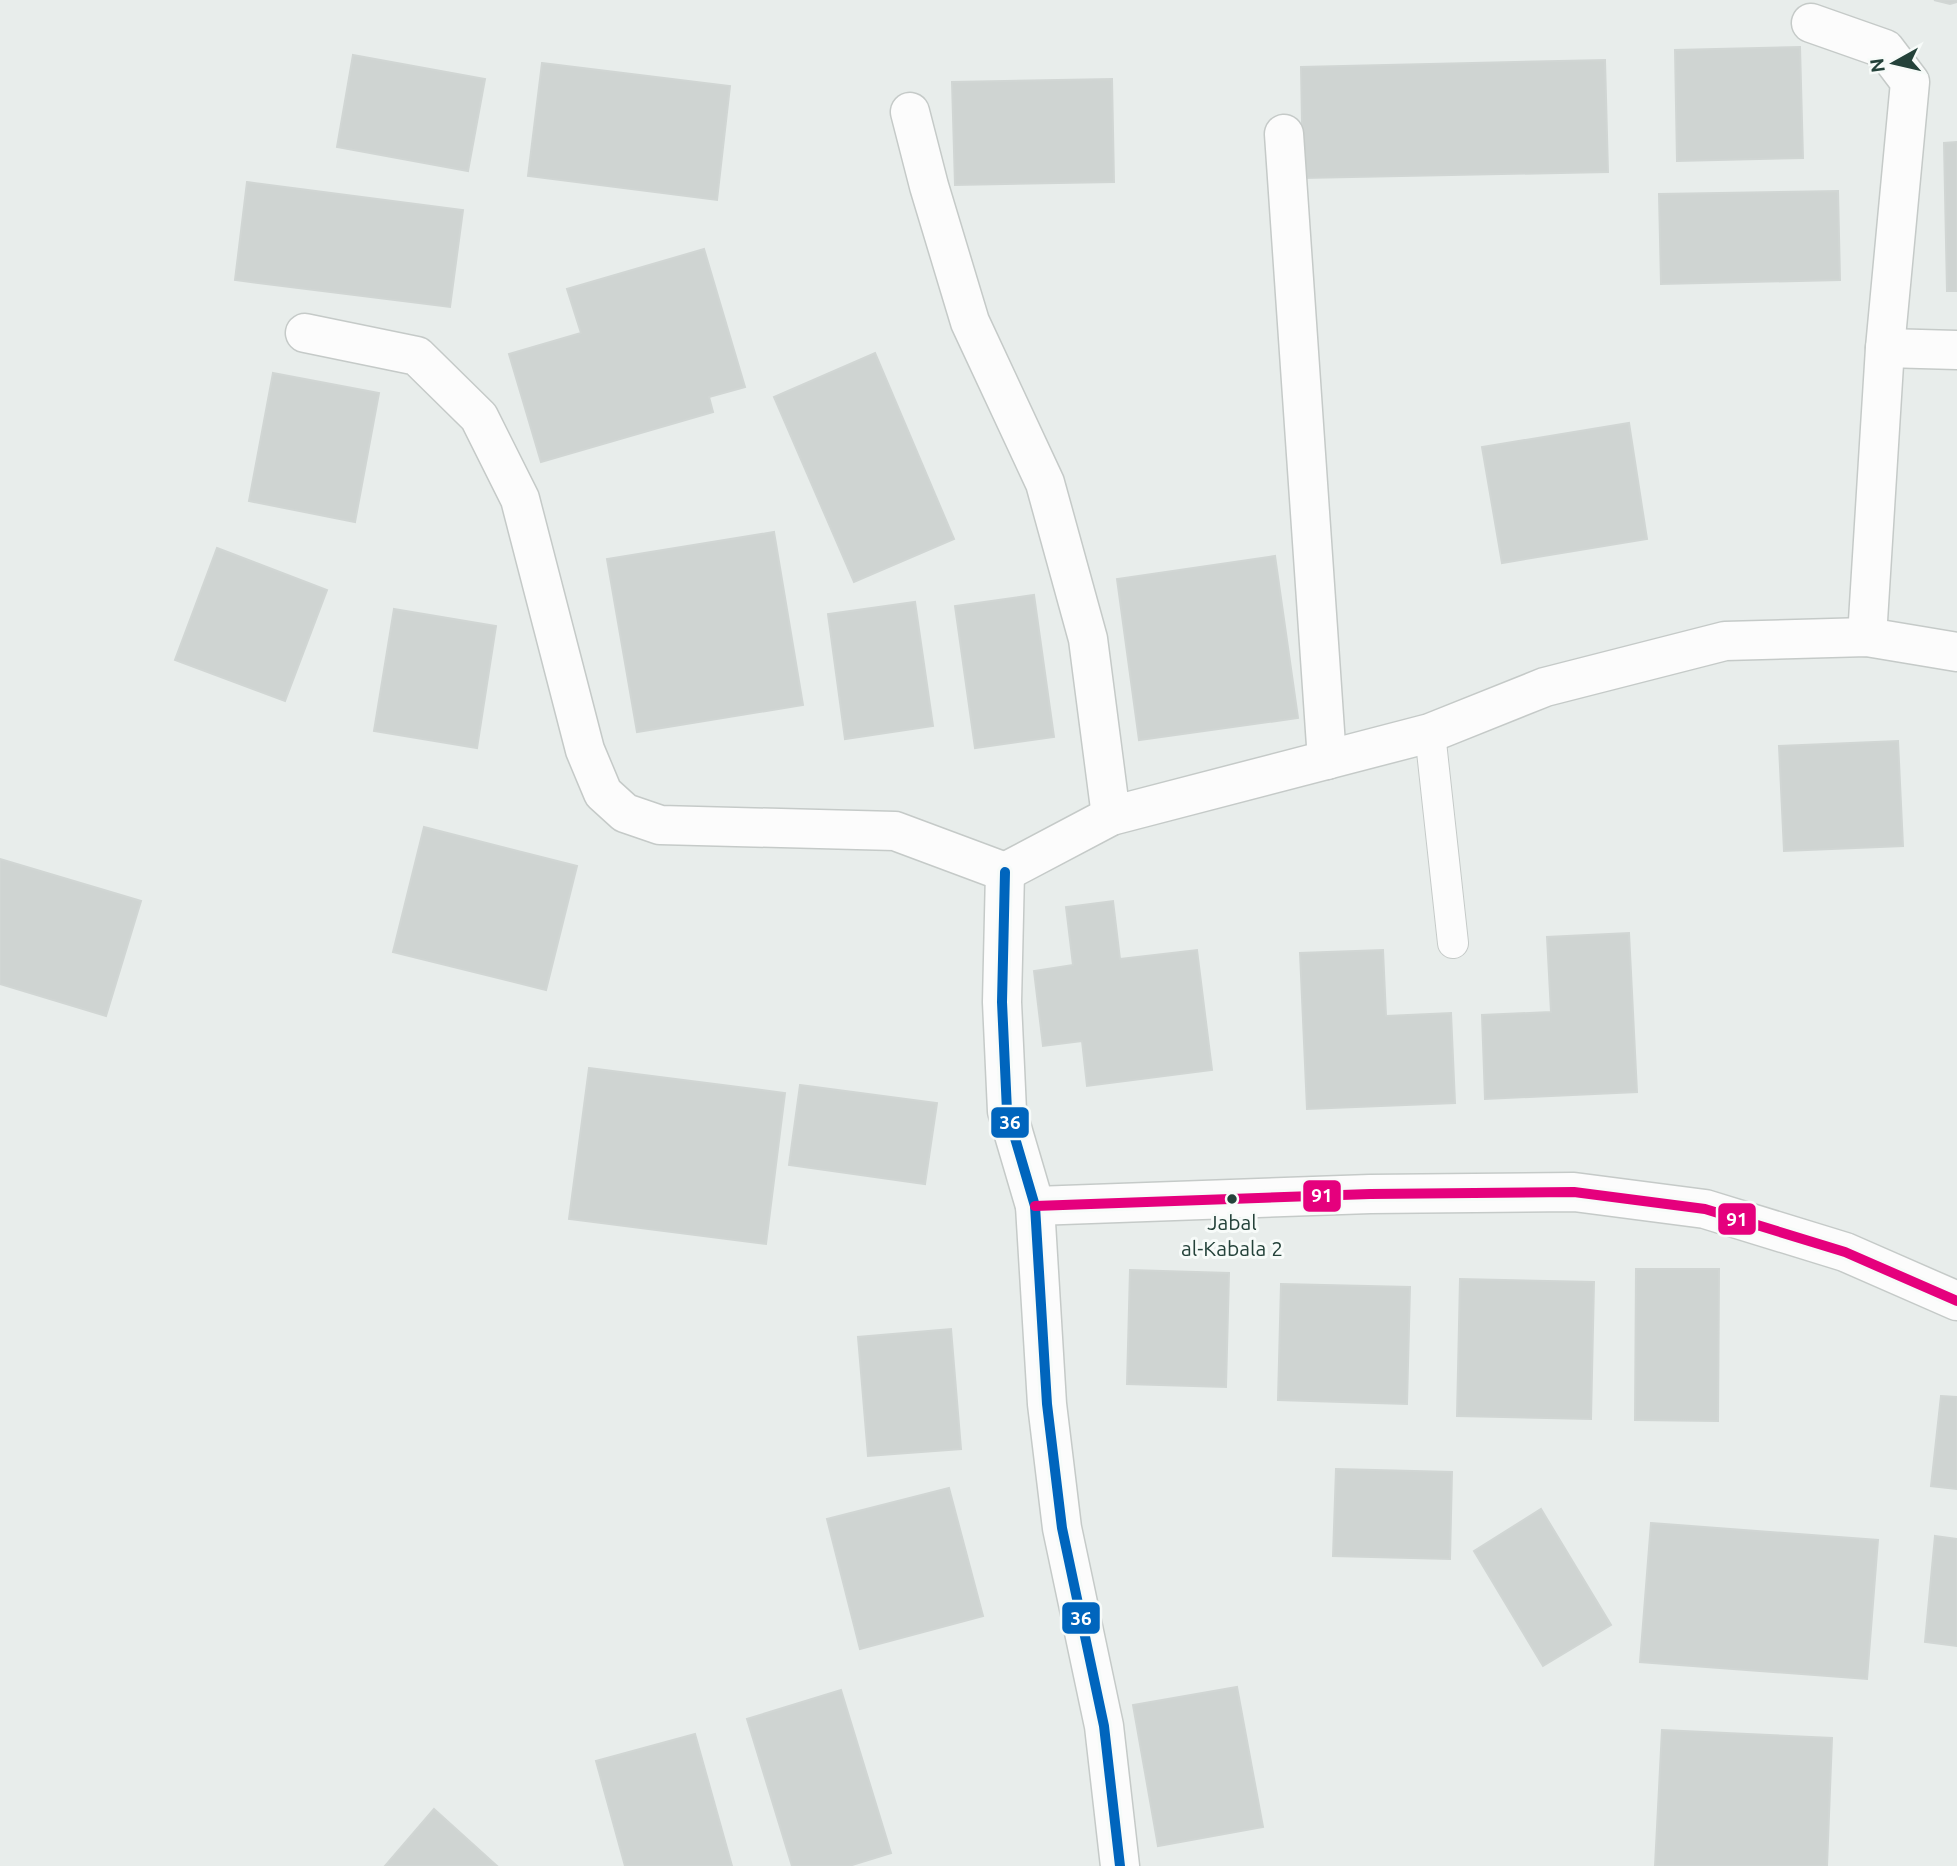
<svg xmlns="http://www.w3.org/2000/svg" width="1957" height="1866" font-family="Ubuntu,sans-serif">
  <rect width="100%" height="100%" fill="#e8edeb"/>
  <g fill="#cfd4d2" stroke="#d1d6d4" stroke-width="2">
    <path d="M1934 0H1957V2L1950 4Z"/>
    <path d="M1800 47 1803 158 1677 161 1675 50Z"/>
    <path d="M353 55 485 79 468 171 337 147Z"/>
    <path d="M1605 60 1608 172 1303 178 1301 67Z"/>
    <path d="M542 63 730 86 717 200 528 176Z"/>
    <path d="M1112 79 1114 182 955 185 952 82Z"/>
    <path d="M1957 142V291H1947L1944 143Z"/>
    <path d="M247 182 463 210 450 307 235 280Z"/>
    <path d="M1838 191 1840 280 1661 284 1659 194Z"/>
    <path d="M704 249 745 387 709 397 713 412 541 462 509 354 581 333 567 289Z"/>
    <path d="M875 353 954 539 854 582 774 397Z"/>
    <path d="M273 373 379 393 355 522 249 501Z"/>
    <path d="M1629 423 1647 539 1502 563 1482 447Z"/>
    <path d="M774 532 803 705 637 732 607 559Z"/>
    <path d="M217 548 327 590 285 701 175 660Z"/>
    <path d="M1275 556 1298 718 1139 740 1117 579Z"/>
    <path d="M1034 595 1054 737 975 748 955 606Z"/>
    <path d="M915 602 933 726 845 739 828 614Z"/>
    <path d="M394 609 496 626 477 748 374 731Z"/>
    <path d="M1898 741 1903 846 1784 851 1779 746Z"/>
    <path d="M424 827 577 866 546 990 393 952Z"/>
    <path d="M0 859 141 901 106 1016 0 984Z"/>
    <path d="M1113 901 1120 959 1197 950 1212 1070 1087 1086 1082 1041 1043 1046 1034 971 1073 965 1066 907Z"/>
    <path d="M1629 933 1637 1092 1485 1099 1482 1015 1551 1012 1547 937Z"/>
    <path d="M1383 950 1386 1016 1451 1013 1455 1103 1307 1109 1300 953Z"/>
    <path d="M589 1068 785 1093 766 1244 569 1219Z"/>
    <path d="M800 1085 937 1103 925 1184 789 1165Z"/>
    <path d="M1636 1269H1719L1718 1421 1635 1420Z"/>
    <path d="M1130 1270 1229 1273 1226 1387 1127 1384Z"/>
    <path d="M1460 1279 1594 1282 1591 1419 1457 1416Z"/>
    <path d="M1281 1284 1410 1287 1407 1404 1278 1400Z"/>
    <path d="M951 1329 961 1449 868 1456 858 1337Z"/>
    <path d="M1941 1396 1957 1397V1489L1931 1486Z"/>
    <path d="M1336 1469 1452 1472 1450 1559 1333 1556Z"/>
    <path d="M949 1488 983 1616 860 1649 827 1519Z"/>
    <path d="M1541 1509 1611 1625 1543 1666 1474 1551Z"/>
    <path d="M1651 1523 1878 1540 1867 1679 1640 1662Z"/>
    <path d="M1935 1536 1957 1539V1646L1925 1642Z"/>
    <path d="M1237 1687 1263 1827 1158 1846 1133 1705Z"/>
    <path d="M841 1690 891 1853 849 1866H792L747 1719Z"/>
    <path d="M1662 1730 1832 1738 1827 1866H1655Z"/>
    <path d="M695 1734 732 1866H625L596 1761Z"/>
    <path d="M434 1809 497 1866H385Z"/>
  </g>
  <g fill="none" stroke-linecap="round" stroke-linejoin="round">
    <defs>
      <path id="lane" d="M1430 733 1453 943"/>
      <g id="street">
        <path d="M1811 23 1885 49 1910 82 1885 348 1867 637"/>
        <path d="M910 112 929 186 970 322 1045 483 1088 639 1111 816"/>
        <path d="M1284 134 1327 760"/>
        <path d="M305 333 417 356 479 417 520 499 585 750 603 793 625 813 660 825 895 831 1005 872 1111 816 1430 733 1545 687 1725 641 1867 637 1957 652"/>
        <path d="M1885 348 1957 350"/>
        <path d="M1005 872 1002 1002 1007 1111 1035 1206 1047 1404 1062 1528 1104 1726 1120 1866"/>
        <path d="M1035 1206 1370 1194 1574 1192 1705 1209 1845 1252 1957 1301"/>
      </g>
    </defs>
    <use href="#lane" stroke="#c5cac8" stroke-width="32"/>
    <use href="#street" stroke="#c5cac8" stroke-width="41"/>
    <use href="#lane" stroke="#fcfcfc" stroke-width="30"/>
    <use href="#street" stroke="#fcfcfc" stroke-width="38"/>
    <defs>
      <path id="bus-1" d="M1005 872 1002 1002 1007 1111 1035 1206 1047 1404 1062 1528 1104 1726 1120 1866"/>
      <path id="bus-2" d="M1035 1206 1370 1194 1574 1192 1705 1209 1845 1252 1957 1301"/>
    </defs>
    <use href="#bus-1" stroke="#f7fbf9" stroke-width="16"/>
    <use href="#bus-2" stroke="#f7fbf9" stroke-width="16"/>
    <use href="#bus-1" stroke="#0065bd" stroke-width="10"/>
    <use href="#bus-2" stroke="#e5007d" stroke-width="10"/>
  </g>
  <circle fill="#24423a" stroke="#f7fbf9" stroke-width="2.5" cx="1232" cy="1199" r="6"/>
  <g text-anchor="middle" stroke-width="6" stroke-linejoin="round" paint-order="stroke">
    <g font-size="21" fill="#24423a" stroke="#f7fbf9">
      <text x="1232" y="1230">Jabal<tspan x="1232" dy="26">al-Kabala 2</tspan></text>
    </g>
  </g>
  <g stroke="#f7fbf9" stroke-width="2.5">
    <rect x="990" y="1106" width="40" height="33" rx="7" fill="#0065bd"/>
    <rect x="1302" y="1179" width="40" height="34" rx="7" fill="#e5007d"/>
    <rect x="1717" y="1202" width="40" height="34" rx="7" fill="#e5007d"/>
    <rect x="1061" y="1601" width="40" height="34" rx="7" fill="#0065bd"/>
  </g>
  <g font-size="19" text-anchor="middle" font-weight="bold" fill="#fff">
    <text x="1010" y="1129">36</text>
    <text x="1322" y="1202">91</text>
    <text x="1737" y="1226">91</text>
    <text x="1081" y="1625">36</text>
  </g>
  <g transform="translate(1894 63) rotate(262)" stroke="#f7fbf9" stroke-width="5" paint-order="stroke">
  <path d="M0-5L12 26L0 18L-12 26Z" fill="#24423a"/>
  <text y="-10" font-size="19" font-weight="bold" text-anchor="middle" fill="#24423a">N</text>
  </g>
</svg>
